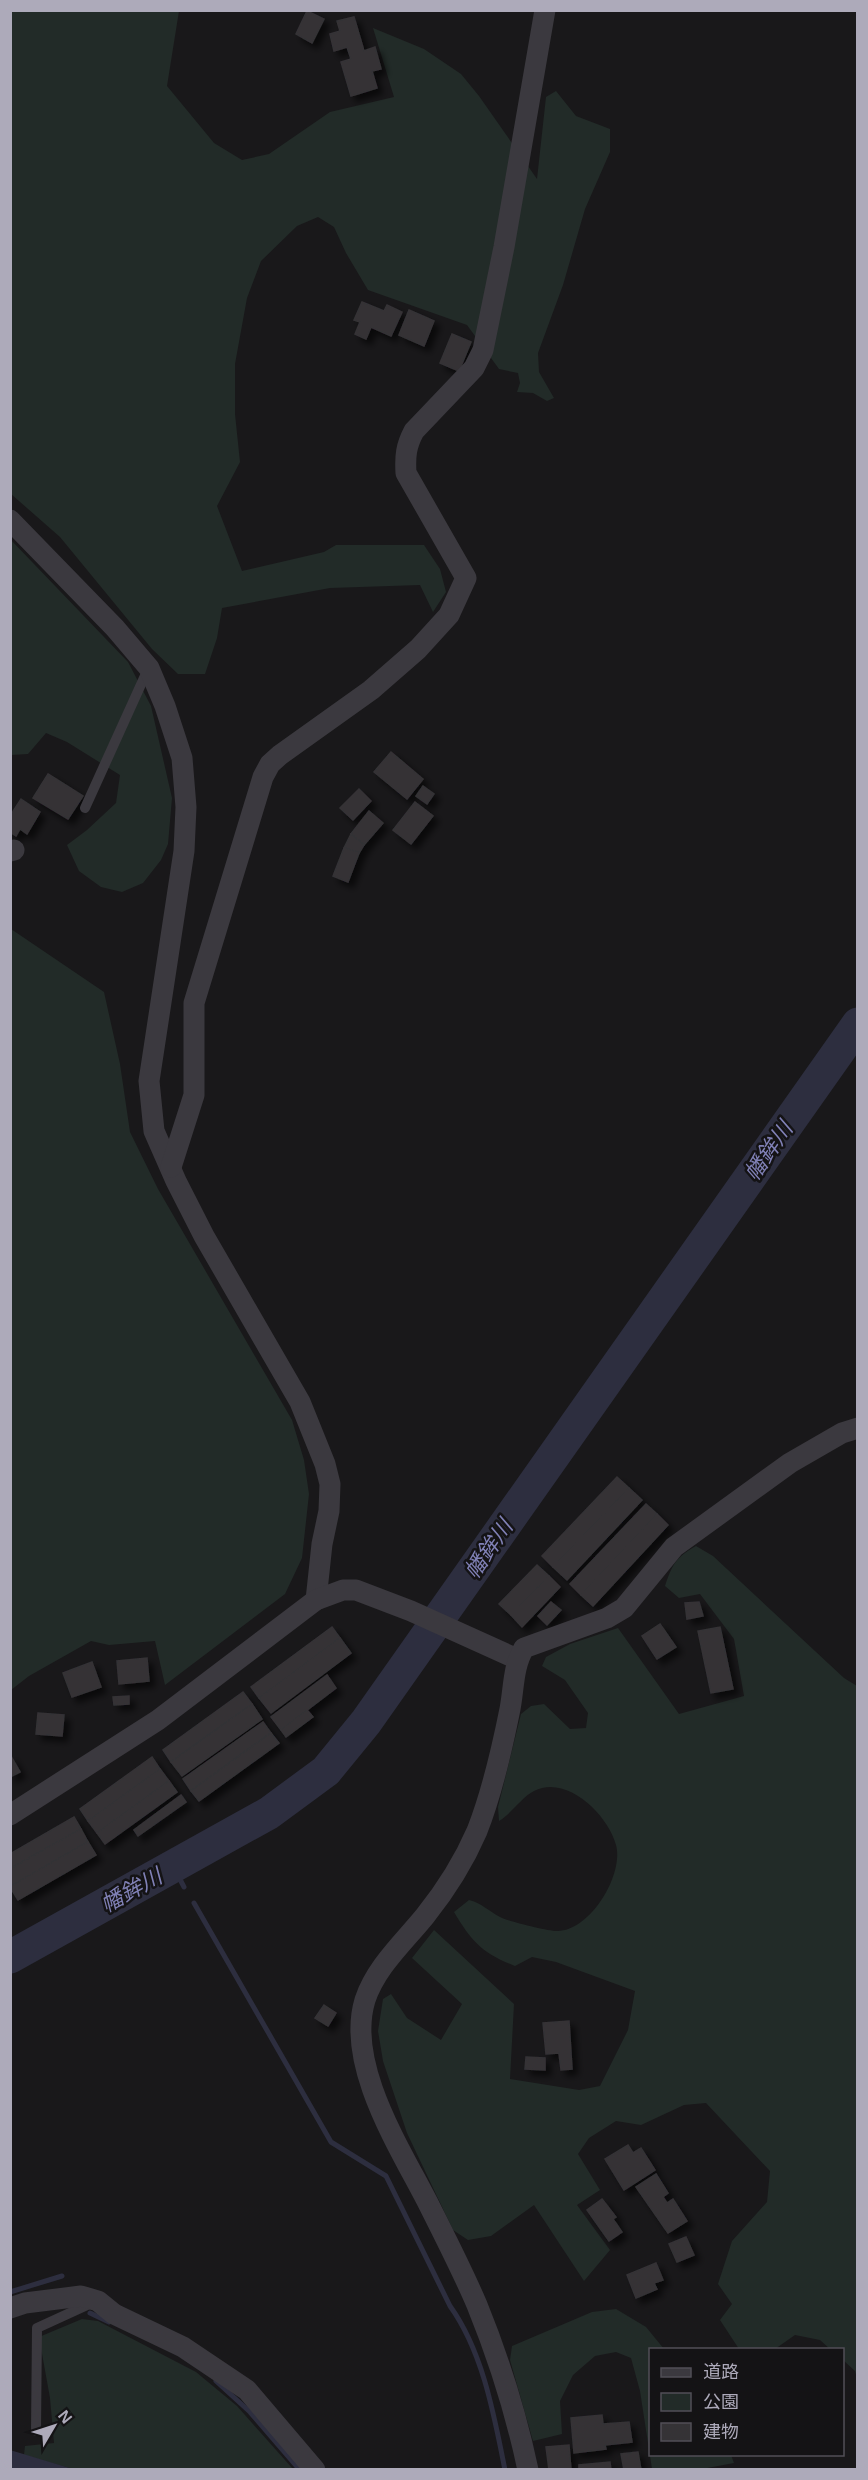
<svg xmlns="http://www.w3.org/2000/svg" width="868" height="2480" font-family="Arial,'Noto Sans JP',sans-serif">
  <defs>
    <filter id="shadow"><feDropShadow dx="5.5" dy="5.5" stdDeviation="3" flood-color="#0009"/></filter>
  </defs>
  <rect width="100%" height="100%" fill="#19181a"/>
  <g fill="#222b28">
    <path d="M11 11H179L167 86 214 143 242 160 269 154 330 112 394 97 373 28 424 49 461 74 479 96 537 179 546 97 556 91 576 116 610 129V152L585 209 563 285 538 353 539 372 554 398 547 401 533 393 517 392 520 383 518 373 499 369 467 325 368 290 346 253 334 227 318 217 297 226 261 261 247 298 235 364V414L240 462 217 506 242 571 324 552 336 545H424L440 569 446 592 433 612 420 585 330 588 222 608 217 638 205 674H178L152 649 60 537 11 494Z"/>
    <path d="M10 539 128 662 151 706 172 798 168 844 161 860 143 883 122 892 101 887 79 871 67 845 87 830 116 803 120 775 67 742 46 733 28 754 11 755Z"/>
    <path d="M11 929 104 992 120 1064 130 1132 158 1189 292 1420 304 1460 309 1494 302 1558 285 1594 165 1685 155 1641 109 1645 91 1641 29 1676 11 1690Z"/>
    <path d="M696 1546 713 1556 844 1678 857 1686V2378L855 2371 843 2360 842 2350 830 2349 820 2340 795 2335 775 2349H739L720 2320 732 2304 718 2284 732 2241 767 2202 770 2171 706 2103 684 2105 641 2125 616 2121 589 2138 578 2154 600 2190 577 2205 610 2250 584 2281 534 2205 491 2236 468 2240 453 2230 407 2133 383 2061 378 2031 383 1999 391 1994 407 2018 441 2040 462 2004 412 1958 434 1930 514 2004 510 2079 579 2090 600 2086 628 2030 635 1991 556 1962 532 1957 515 1966C482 1953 472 1942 454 1912L469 1900C481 1903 489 1911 500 1917 507 1921 550 1932 558 1931 591 1930 624 1874 616 1845 608 1815 567 1774 534 1791 522 1797 512 1813 499 1821L498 1807 521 1714 531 1706 544 1704 570 1729 586 1728 588 1713 565 1680 542 1666 546 1657 570 1644 618 1628 679 1714 744 1696 734 1639 700 1594 679 1598 665 1586C672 1565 676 1557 696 1546Z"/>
    <path d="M616 2309 646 2327 664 2349 650 2350V2454L731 2455 734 2463 702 2469H652L640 2391 631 2358 616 2352 595 2356 573 2375 560 2401 562 2434 533 2441 510 2360 512 2346 592 2312Z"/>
    <path d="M82 2319 98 2321 196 2372 237 2406 293 2469H73L24 2455 25 2446 54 2443 50 2398 39 2337Z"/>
  </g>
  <path fill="#2d2e3f" d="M10 2450 73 2469H11Z"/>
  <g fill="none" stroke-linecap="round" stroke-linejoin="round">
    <g stroke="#2d2e3f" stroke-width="5">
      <path d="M173 1866 184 1887"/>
      <path d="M194 1903 331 2142 386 2176 450 2306C483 2352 494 2415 505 2470"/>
      <path d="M10 2292 62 2276"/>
      <path d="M90 2313 109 2322"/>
      <path d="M216 2381 250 2412 300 2470"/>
    </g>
    <path stroke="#2d2e3f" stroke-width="33" d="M10 1957 269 1813 326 1771 366 1722 858 1024"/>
  </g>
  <g fill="#353336" stroke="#343236" stroke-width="1.5" filter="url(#shadow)">
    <path d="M307 11 324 19 312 43 296 34Z"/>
    <path d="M354 17 364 51 375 47 381 69 372 71 377 88 351 96 341 62 351 59 347 47 334 51 330 34 340 31 337 21Z"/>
    <path d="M362 302 384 311 387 305 402 312 391 336 371 327 366 339 355 334 360 322 354 320Z"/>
    <path d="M409 310 434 321 424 346 399 335Z"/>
    <path d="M452 334 471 342 459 371 440 363Z"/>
    <path d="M391 752 423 779 407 799 374 772Z"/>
    <path d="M48 774 83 796 68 819 33 798Z"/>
    <path d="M423 786 434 794 427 804 416 796Z"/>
    <path d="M359 789 371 801 353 820 340 808Z"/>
    <path d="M21 799 40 812 27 834 20 829 16 836 10 832V816Z"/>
    <path d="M415 802 433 816 411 844 393 830Z"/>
    <path d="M369 811 383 823 364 845 351 834Z"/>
    <path d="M351 834 364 845 359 853 344 848Z"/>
    <path d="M344 848 359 853 348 882 333 876Z"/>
    <path d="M617 1477 629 1488 553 1567 542 1556Z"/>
    <path d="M629 1488 642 1500 567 1580 553 1567Z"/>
    <path d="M646 1504 657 1514 581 1595 570 1584Z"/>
    <path d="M657 1514 668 1525 593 1606 581 1595Z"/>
    <path d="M537 1565 549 1576 511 1615 499 1604Z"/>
    <path d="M549 1576 560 1587 522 1627 511 1615Z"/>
    <path d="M551 1602 561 1610 547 1625 538 1616Z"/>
    <path d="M699 1602 703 1616 687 1619 685 1603Z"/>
    <path d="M660 1624 676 1647 657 1659 642 1636Z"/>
    <path d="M332 1627 340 1638 259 1698 251 1687Z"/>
    <path d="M720 1627 733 1689 711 1693 698 1631Z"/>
    <path d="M340 1638 351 1653 271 1713 259 1698Z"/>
    <path d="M147 1658 149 1681 119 1684 117 1661Z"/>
    <path d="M92 1662 101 1687 72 1697 63 1673Z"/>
    <path d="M327 1675 336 1688 281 1730 271 1717Z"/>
    <path d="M243 1692 252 1704 171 1762 163 1750Z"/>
    <path d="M129 1696V1704L114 1705 113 1697Z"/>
    <path d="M252 1704 262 1719 182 1776 171 1762Z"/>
    <path d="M307 1710 313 1717 286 1737 281 1730Z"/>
    <path d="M38 1713 64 1715 62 1736 36 1734Z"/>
    <path d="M263 1722 271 1733 191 1791 183 1779Z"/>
    <path d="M271 1733 279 1743 199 1801 191 1791Z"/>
    <path d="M11 1756 20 1772 10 1777V1757Z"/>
    <path d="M152 1757 160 1769 88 1821 80 1809Z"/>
    <path d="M160 1769 169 1781 97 1833 88 1821Z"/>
    <path d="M169 1781 177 1792 105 1844 97 1833Z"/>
    <path d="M181 1795 186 1802 138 1836 134 1830Z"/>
    <path d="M74 1817 81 1829 10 1869V1854Z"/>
    <path d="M81 1829 88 1842 10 1887V1869Z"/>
    <path d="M88 1842 96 1855 18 1900 10 1887Z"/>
    <path d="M324 2005 336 2013 328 2026 315 2018Z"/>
    <path d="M569 2021 572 2069 561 2070 559 2053 546 2054 543 2023Z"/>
    <path d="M526 2057 545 2058V2070L525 2069Z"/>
    <path d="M628 2145 633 2153 641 2148 655 2170 624 2190 605 2159Z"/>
    <path d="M656 2174 668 2193 663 2197 667 2203 673 2199 687 2221 668 2233 636 2187Z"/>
    <path d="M602 2199 616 2217 613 2219 622 2232 609 2241 587 2210Z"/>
    <path d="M686 2237 694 2255 677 2262 669 2244Z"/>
    <path d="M656 2263 663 2280 654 2283 657 2289 636 2298 627 2275Z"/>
    <path d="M602 2415 603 2424 629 2422 632 2442 605 2445 606 2449 574 2453 571 2418Z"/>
    <path d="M569 2445 571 2470H549L546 2447Z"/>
    <path d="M638 2452 641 2470H624L621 2454Z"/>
    <path d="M610 2462 611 2470H579V2465Z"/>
  </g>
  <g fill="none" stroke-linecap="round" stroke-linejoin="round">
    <g stroke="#3b393f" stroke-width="10">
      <path d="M85 808 148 669"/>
      <path d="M36 2431 37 2328 96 2301"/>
    </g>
    <g stroke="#3b393f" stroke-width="21">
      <path d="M10 520 115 628 149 668 165 706 182 758 186 807 184 851 149 1081 154 1131 176 1181 204 1236 300 1402 325 1464 330 1484 329 1511 322 1544 316 1600"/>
      <path d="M10 851 14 850"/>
      <path d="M171 1167 194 1095V1003L263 777 270 764 280 755 371 690 418 649 449 615 466 578 406 473C405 456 406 446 414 431L474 368 483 350 504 247 545 10"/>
      <path d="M10 1815 158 1720 316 1600 343 1590H356L411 1611 517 1659"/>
      <path d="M10 2308 25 2303 81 2296 98 2301 114 2314 183 2347 247 2390 315 2470"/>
      <path d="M528 2470C516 2413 499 2359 477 2305 463 2272 446 2239 430 2207 402 2151 345 2066 365 2000 376 1967 403 1943 425 1916 445 1891 464 1861 477 1831 492 1793 502 1749 510 1709 514 1688 513 1666 524 1648L607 1618 624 1608 674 1547 790 1463 842 1433 858 1428"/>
    </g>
  </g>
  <g text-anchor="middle" stroke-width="5" stroke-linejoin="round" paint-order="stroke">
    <g font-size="22" font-style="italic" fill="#8081b6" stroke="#141315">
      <text transform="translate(768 1151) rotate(-55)" y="8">幡鉾川</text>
      <text transform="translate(488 1549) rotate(-55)" y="8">幡鉾川</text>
      <text transform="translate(131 1890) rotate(-29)" y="8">幡鉾川</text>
    </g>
  </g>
  <rect width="868" height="2480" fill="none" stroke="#adaaba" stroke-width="24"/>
  <rect x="649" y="2348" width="195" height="108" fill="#141315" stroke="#514f57" stroke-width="1.5"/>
  <rect x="661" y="2368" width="30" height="9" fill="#3b393f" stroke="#514f57" stroke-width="1.5"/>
  <text x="703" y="2378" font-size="18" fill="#adaaba">道路</text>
  <rect x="661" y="2393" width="30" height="18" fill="#222b28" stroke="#514f57" stroke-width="1.5"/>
  <text x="703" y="2408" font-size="18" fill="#adaaba">公園</text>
  <rect x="661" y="2423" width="30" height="18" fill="#353336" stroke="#514f57" stroke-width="1.5"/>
  <text x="703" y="2438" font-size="18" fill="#adaaba">建物</text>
  <g transform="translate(54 2426) rotate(51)" stroke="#141315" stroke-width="4.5" paint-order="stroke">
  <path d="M0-4.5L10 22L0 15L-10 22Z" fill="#adaaba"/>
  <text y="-9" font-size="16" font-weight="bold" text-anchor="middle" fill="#adaaba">N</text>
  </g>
</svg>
